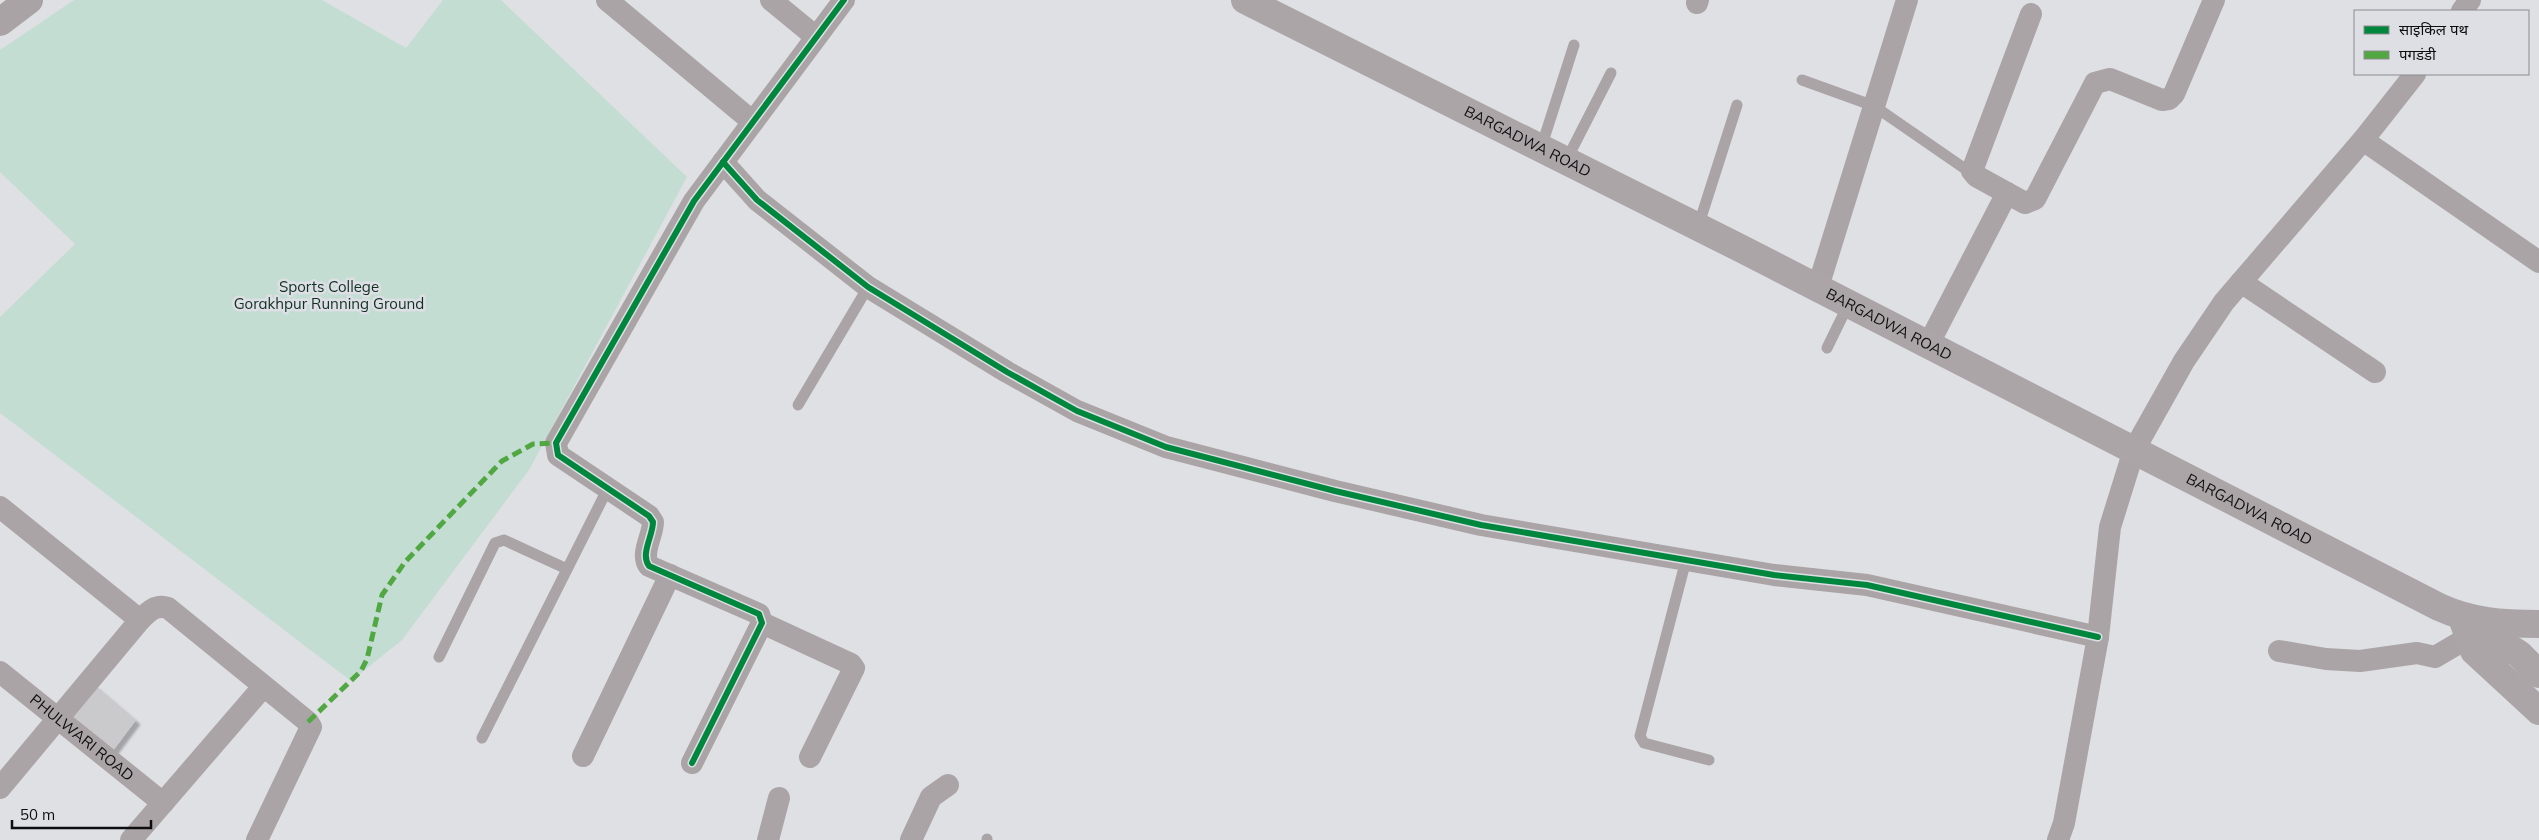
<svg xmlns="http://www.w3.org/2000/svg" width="2539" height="840" font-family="Mulish,'Noto Sans Devanagari',sans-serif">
  <defs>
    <filter id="shadow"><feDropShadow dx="4.5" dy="4.5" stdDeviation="1" flood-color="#0004"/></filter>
  </defs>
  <rect width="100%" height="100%" fill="#dfe0e4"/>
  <path fill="#c4ddd2" d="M74 0H322L406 48 443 0H501L687 177 529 470 402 640 351 681 0 413V317L75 244 0 172V50Z"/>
  <path fill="#cac9cc" filter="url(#shadow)" d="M95 685 136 720 112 752 66 716Z"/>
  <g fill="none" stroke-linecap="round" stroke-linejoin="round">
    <g stroke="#aba4a6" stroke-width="11">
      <path d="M1802 80 1874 106 1974 175"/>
      <path d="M1541 148 1574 45"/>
      <path d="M1566 161 1611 73"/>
      <path d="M1698 227 1737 105"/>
      <path d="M1827 348 1849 303"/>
      <path d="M798 405 868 287"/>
      <path d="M1686 560 1640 736 1644 743 1709 760"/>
      <path d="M439 657 495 543 504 540 567 569"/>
      <path d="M482 738 608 488"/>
      <path d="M987 840V839"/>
    </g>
    <g stroke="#aba4a6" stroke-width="22">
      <path d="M607 0 753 122"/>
      <path d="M771 0 816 37"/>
      <path d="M1697 3 1698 0"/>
      <path d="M2462 11 2470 0"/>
      <path d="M2031 14 1972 171 1976 176 2025 203 2035 199 2095 83 2110 79 2162 100 2169 99 2174 94 2214 0"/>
      <path d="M2363 140 2539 262"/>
      <path d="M723 162 757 200 868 287 1007 372 1077 411 1166 447 1335 491 1481 525 1774 575 1867 585 2098 637"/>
      <path d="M2241 282 2375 372"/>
      <path d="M1818 287 1907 0"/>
      <path d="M1928 345 2007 193"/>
      <path d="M0 507 140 620"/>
      <path d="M762 623 851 664 854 668 810 757"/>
      <path d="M2279 651 2326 659 2360 661 2417 653 2435 657 2469 637"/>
      <path id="s1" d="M0 672 163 803"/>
      <path d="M583 756 670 575"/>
      <path d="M692 763 762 623 759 614 649 566C640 554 653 536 653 522L649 516 558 455 556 443 694 201 844 0"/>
      <path d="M0 788 140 620C149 611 156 604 168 608L308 722 311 727 257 840"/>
      <path d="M131 840 263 687"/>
      <path d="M768 840 779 798"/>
      <path d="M911 840 931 797 948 785"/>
      <path d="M2058 840 2064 823 2098 637 2110 527 2134 450 2184 361 2224 302 2363 140 2415 74"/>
    </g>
    <path stroke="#a9a3a5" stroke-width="28" d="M0 22 29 0"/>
    <g stroke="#aca5a8" stroke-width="28">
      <path id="s2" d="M1245 0 1740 248 2439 607C2472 622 2502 624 2539 624"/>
      <path d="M2462 618 2474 651 2539 711"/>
      <path d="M2472 624 2519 654 2539 674"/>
    </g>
    <path stroke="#51a842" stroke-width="5" stroke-dasharray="10 5" stroke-linecap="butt" d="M308 722 361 671 367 659 382 595 405 562 502 461 533 444 556 443"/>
    <defs>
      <g id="cycleway">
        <path d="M723 162 757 200 868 287 1007 372 1077 411 1166 447 1335 491 1481 525 1774 575 1867 585 2098 637"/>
        <path d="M692 763 762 623 759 614 649 566C640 554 653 536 653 522L649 516 558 455 556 443 694 201 844 0"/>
      </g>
    </defs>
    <use href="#cycleway" stroke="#dedfe5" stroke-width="9"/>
    <use href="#cycleway" stroke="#00873e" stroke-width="6"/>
  </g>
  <g text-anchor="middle" stroke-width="5" stroke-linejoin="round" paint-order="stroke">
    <g font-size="15" fill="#0e0e10" stroke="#dedfe5">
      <text dy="5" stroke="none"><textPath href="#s2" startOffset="316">BARGADWA ROAD</textPath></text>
      <text dy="5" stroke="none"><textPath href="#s2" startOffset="721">BARGADWA ROAD</textPath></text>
      <text dy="5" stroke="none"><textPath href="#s2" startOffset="1126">BARGADWA ROAD</textPath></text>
      <text dy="5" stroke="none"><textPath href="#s1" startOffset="105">PHULWARI ROAD</textPath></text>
    </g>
    <g font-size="15" fill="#103122" stroke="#dedfe5">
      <text x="329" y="292">Sports College<tspan x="329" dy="17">Gorakhpur Running Ground</tspan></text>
    </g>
  </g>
  <rect x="2354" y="10" width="175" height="65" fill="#dedfe5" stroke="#8b8b90"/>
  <rect x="2364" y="26" width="25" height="8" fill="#00873e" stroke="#8b8b90"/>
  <text x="2399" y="35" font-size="15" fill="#0e0e10">साइकिल पथ</text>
  <rect x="2364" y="51" width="25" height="8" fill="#51a842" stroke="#8b8b90"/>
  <text x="2399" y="60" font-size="15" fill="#0e0e10">पगडंडी</text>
  <path d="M12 820v8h139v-8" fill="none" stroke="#0e0e10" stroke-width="2.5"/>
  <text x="20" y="820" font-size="15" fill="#0e0e10" stroke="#dedfe5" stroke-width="4" paint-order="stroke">50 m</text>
</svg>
